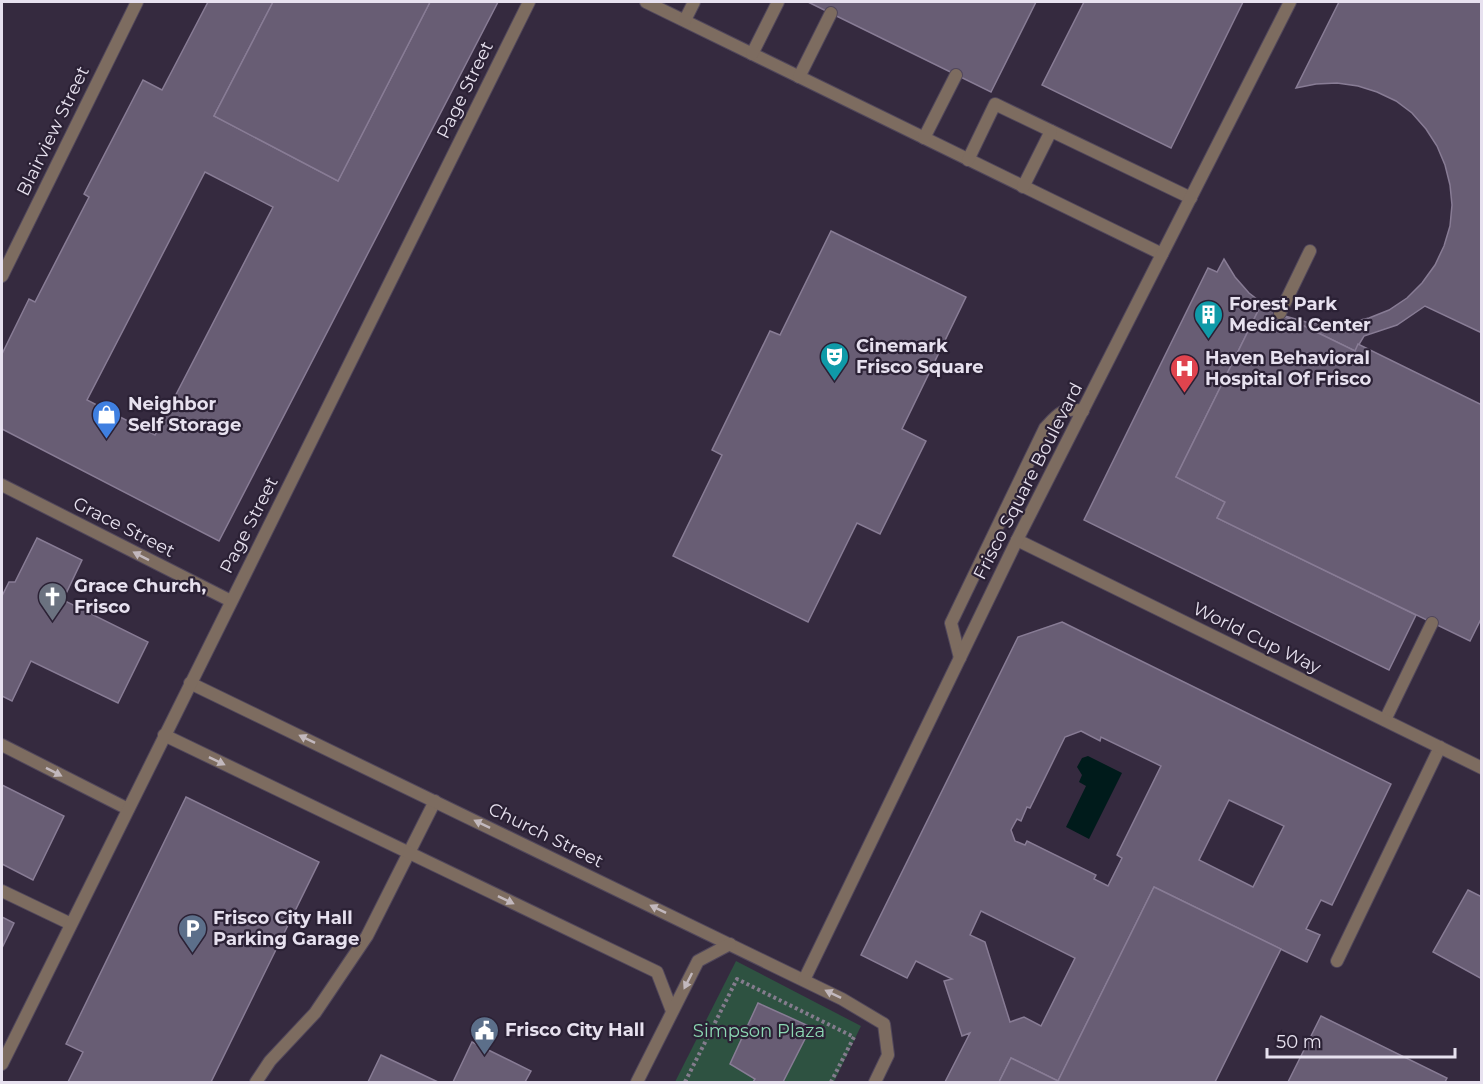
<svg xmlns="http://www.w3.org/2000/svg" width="1483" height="1084" font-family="Montserrat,sans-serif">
  <rect width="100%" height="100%" fill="#352a3f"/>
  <path fill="#2e5241" d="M736 961 861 1026 834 1082H675Z"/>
  <path fill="#001b1b" d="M1088 756 1122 773 1089 839 1066 827 1086 786 1079 782 1082 775 1077 767 1082 758Z"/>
  <g fill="#685d74" stroke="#887c95" stroke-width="1.5" fill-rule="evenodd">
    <path d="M208 2H273L214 116 338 181 430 2H498L219 541 2 429V354L29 299 35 302 89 197 84 194 143 80 162 90ZM205 172 273 207 155 435 87 400Z"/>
    <path d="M273 2H430L338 181 214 116Z"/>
    <path d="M808 2H1036L991 92Z"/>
    <path d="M1084 2H1243L1171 148 1042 85Z"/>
    <path d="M1339 2H1482V333L1425 306 1397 325 1364 336 1355 351 1261 305 1176 477 1225 502 1217 518 1416 615 1389 670 1084 520 1208 268 1217 272 1224 259 1235 277 1249 293 1266 306 1285 316 1306 322 1327 324 1348 323 1369 318 1389 310 1407 298 1422 283 1435 265 1444 246 1450 226 1452 205 1450 185 1445 165 1437 146 1426 129 1412 113 1396 101 1377 92 1358 86 1337 83 1316 84 1296 88Z"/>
    <path d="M831 231 966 297 902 429 926 441 880 534 857 523 808 622 673 556 722 455 712 450 770 331 780 335Z"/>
    <path d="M1261 305 1355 351 1358 344 1482 405V617L1470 641 1217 518 1225 502 1176 477Z"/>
    <path d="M37 538 82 560 63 600 148 642 118 703 31 661 12 701 2 696V596L9 582H15Z"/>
    <path d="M1062 622 1391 784 1332 905 1321 900 1306 929 1320 935 1307 962 1154 887 1058 1081 1011 1058 999 1082H945L970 1033 962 1036 944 981 952 979 916 961 907 978 861 955 1018 637ZM1081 731 1100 741 1101 737 1161 766 1117 855 1122 858 1108 886 1094 879 1096 875 1027 841 1025 845 1015 841 1011 830 1017 819 1021 821 1027 807 1030 808 1065 737ZM1229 800 1284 826 1253 887 1199 860ZM981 911 1075 958 1041 1026 1024 1017 1010 1022 985 942 970 935Z"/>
    <path d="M2 785 64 816 33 880 2 864Z"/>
    <path d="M186 797 319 862 211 1082H68L83 1052 66 1044Z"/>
    <path d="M1154 887 1281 949 1215 1082H1060L1058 1081Z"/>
    <path d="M1468 890 1482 897V979L1433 952Z"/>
    <path d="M2 917 14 923 2 948Z"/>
    <path d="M758 1003 811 1027 783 1082H753L755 1079 730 1064Z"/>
    <path d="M1321 1016 1447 1078 1445 1082H1288Z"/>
    <path d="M472 1042 531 1071 525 1082H453Z"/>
    <path d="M381 1055 438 1082H368Z"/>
    <path d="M1011 1058 1058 1081 1060 1082H999Z"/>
  </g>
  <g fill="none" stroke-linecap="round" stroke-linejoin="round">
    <defs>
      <g id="service">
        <path d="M646 2 1162 254"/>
        <path d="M685 20 694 2"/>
        <path d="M752 54 778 2"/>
        <path d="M799 77 831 13"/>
        <path d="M924 138 956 75"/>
        <path d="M968 160 995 104 1191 198"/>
        <path d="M1023 187 1051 131"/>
        <path d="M2 276 137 2"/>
        <path d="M1280 313 1310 251"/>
        <path d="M960 658 951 623 1045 428C1057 415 1063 406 1083 411"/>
        <path d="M1385 720 1432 623"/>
        <path d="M2 891 71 924"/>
        <path d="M1337 961 1440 747"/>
        <path d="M256 1082 270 1061 315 1013 367 936 435 801"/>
      </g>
      <g id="minor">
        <path d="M2 485 231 601"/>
        <path d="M1017 540 1482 768"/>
        <path d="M190 683 842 999 884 1024 888 1055 875 1082"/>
        <path d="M164 735 657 972 672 1011"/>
        <path d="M2 745 128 809"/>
        <path d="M804 980 1017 540 1290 2"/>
        <path d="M2 1064 529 2"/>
        <path d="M637 1082 698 961 730 944"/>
      </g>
    </defs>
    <use href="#service" stroke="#51475b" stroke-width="14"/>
    <use href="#minor" stroke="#51475b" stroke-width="14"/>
    <path stroke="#847c8d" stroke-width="4" stroke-dasharray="3 3" stroke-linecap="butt" d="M685 1082 737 979 854 1037 831 1082"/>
    <use href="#service" stroke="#7d6c60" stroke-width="12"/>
    <use href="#minor" stroke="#7d6c60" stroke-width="12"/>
  </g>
  <defs><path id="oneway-solid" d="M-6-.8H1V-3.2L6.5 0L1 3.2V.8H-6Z" transform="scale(1.5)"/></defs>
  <g fill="#c2b8bd">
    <use href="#oneway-solid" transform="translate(141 556) rotate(-153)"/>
    <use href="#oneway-solid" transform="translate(307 739) rotate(-154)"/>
    <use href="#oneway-solid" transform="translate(217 761) rotate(26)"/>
    <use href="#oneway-solid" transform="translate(54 772) rotate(27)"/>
    <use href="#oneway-solid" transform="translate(482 824) rotate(-154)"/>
    <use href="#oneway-solid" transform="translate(506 900) rotate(26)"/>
    <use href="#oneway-solid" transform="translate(658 909) rotate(-154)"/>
    <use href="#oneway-solid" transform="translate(688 981) rotate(117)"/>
    <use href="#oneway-solid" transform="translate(833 994) rotate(-154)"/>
  </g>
  <defs>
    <symbol id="building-pin" viewBox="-11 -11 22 30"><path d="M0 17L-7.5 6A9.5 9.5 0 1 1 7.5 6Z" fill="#0f9aa8" stroke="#2b2135"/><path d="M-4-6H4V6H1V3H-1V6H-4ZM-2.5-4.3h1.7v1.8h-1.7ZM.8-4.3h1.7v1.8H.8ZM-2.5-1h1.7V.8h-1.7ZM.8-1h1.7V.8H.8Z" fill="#fff"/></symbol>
    <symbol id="theatre-pin" viewBox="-11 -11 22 30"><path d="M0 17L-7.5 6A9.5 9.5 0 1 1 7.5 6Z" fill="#0f9aa8" stroke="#2b2135"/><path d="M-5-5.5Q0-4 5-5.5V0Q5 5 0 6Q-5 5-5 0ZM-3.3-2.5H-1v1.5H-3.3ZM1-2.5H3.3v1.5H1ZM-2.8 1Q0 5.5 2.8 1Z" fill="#fff"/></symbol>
    <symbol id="hospital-pin" viewBox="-11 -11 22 30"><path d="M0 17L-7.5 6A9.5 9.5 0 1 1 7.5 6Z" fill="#e0444e" stroke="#2b2135"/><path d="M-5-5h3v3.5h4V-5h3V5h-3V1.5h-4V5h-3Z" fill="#fff"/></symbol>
    <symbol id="shop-pin" viewBox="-11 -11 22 30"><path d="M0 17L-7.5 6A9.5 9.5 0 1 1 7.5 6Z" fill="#3f7fe0" stroke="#2b2135"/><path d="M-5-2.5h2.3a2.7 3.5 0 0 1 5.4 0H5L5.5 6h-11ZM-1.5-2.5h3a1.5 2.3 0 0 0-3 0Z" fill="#fff"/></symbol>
    <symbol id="church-pin" viewBox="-11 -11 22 30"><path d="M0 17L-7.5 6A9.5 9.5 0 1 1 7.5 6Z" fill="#6b7280" stroke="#2b2135"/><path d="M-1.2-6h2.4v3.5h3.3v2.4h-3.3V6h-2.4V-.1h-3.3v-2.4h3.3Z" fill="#fff"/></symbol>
    <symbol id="parking-pin" viewBox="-11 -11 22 30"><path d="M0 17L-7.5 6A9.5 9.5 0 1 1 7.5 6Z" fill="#5c6f8a" stroke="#2b2135"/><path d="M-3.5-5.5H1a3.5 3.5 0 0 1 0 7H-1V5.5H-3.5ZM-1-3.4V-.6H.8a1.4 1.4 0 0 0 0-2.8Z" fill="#fff"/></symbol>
    <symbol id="civic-pin" viewBox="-11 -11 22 30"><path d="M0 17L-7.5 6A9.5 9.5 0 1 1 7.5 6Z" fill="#5c6f8a" stroke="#2b2135"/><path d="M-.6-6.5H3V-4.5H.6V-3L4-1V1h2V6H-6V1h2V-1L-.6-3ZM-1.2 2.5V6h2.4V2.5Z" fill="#fff"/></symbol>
  </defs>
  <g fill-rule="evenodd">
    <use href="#building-pin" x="1192" y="298" width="33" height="45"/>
    <use href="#theatre-pin" x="818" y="340" width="33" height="45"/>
    <use href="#hospital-pin" x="1168" y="352" width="33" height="45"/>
    <use href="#shop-pin" x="90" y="398" width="33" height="45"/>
    <use href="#church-pin" x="36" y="580" width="33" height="45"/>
    <use href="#parking-pin" x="176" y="912" width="33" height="45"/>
    <use href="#civic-pin" x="468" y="1014" width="33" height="45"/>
  </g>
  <g text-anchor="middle" stroke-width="4.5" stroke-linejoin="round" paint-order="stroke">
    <g font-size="18" fill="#e7e1ef" stroke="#2b2135">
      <text transform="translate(465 90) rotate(-64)" y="6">Page Street</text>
      <text transform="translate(53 131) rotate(-64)" y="6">Blairview Street</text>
      <text transform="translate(1028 481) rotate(-63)" y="6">Frisco Square Boulevard</text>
      <text transform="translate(249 525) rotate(-63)" y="6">Page Street</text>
      <text transform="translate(124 527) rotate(27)" y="6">Grace Street</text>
      <text transform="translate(1257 638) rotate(26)" y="6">World Cup Way</text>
      <text transform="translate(546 835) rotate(26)" y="6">Church Street</text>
    </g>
    <g font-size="18" font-weight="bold" fill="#e7e1ef" stroke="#2b2135" text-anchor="start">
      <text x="1229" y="310">Forest Park<tspan x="1229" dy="21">Medical Center</tspan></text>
      <text x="856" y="352">Cinemark<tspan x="856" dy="21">Frisco Square</tspan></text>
      <text x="1205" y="364">Haven Behavioral<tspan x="1205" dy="21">Hospital Of Frisco</tspan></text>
      <text x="128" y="410">Neighbor<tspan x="128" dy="21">Self Storage</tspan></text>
      <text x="74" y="592">Grace Church,<tspan x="74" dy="21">Frisco</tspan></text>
      <text x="213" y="924">Frisco City Hall<tspan x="213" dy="21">Parking Garage</tspan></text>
      <text x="505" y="1036">Frisco City Hall</text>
    </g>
    <g font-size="18" fill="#8cd8b3" stroke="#2b2135">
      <text x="759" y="1037">Simpson Plaza</text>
    </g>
  </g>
  <rect width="1483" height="1084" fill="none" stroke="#e7e1ef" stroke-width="6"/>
  <path d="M1267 1048v9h188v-9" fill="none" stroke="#e7e1ef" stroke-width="3"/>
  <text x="1276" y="1048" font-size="18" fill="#e7e1ef" stroke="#2b2135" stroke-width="4.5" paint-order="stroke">50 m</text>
</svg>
